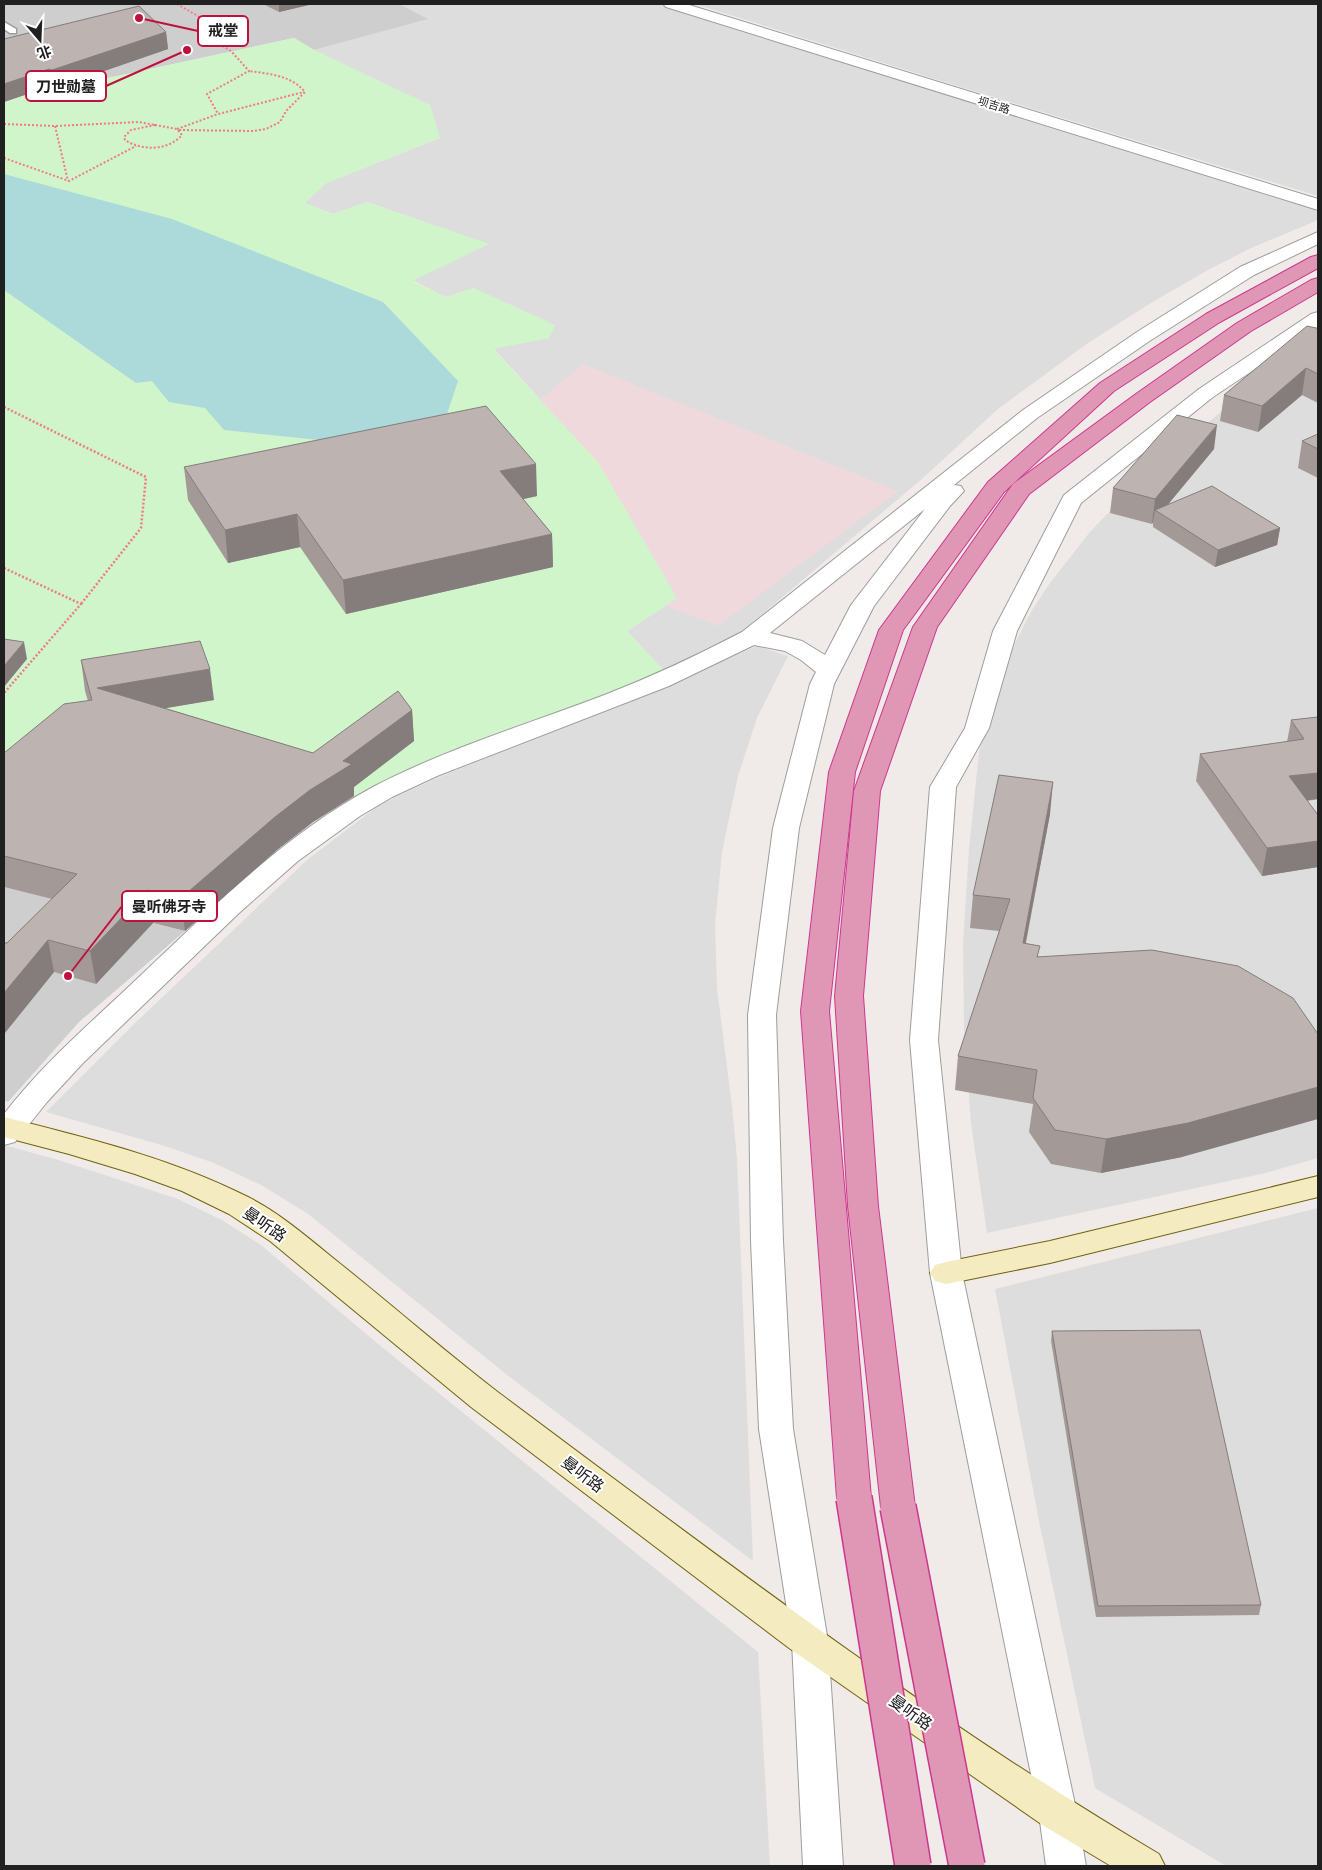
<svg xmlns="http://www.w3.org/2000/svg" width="1322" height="1870" font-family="'Asap Condensed','Noto Sans SC',sans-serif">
  <rect width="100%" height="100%" fill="#f0ebe8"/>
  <g fill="#deddde">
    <path d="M399 4H657L1318 210V220L1249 249 1208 270 1151 303 1088 343 998 409 923 478 726 645 666 673 627 631 677 598 538 397 493 348 549 338 474 288 446 297 412 280 488 244 367 202 333 214 305 203 326 183 440 138 351 68 314 50 427 19Z"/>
    <path d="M695 4H1318V196L964 88Z"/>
    <path d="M1318 341V1158L1266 1173 987 1233 971 1124 964 1027 963 942 969 849 979 752 990 707 1008 657 1032 610 1050 583 1089 533 1111 510 1165 458 1223 410Z"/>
    <path d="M757 646 788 656 757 718 738 776 722 852 715 925 717 988 732 1106 737 1158 753 1561 511 1378 308 1214 263 1186 214 1163 165 1146 46 1112 132 1026 307 860 382 803 435 779Z"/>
    <path d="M4 1145 62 1161 178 1199 222 1220 261 1245 377 1343 758 1652 770 1866H4Z"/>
    <path d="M1318 1208V1866H1226L1095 1788 1039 1521 995 1289Z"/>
  </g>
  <path fill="#efd9dd" d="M583 364 898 491 718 626 651 600 541 399Z"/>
  <g fill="#cecece">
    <path d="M4 4H399L428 19 314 50 294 38 89 82 34 53 4 61Z"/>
    <path d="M4 887 185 931 79 1022 8 1102 4 1100Z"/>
  </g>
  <path fill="#d1f5ca" d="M294 38 314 50 430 105 440 138 326 183 305 203 333 214 367 202 489 244 412 281 446 297 474 288 555 325 549 338 493 349 598 462 677 598 627 631 666 673 357 797 128 727 4 789V61L34 53 90 82Z"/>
  <path fill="#acd9d9" d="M4 174 172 219 383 302 458 381 446 417 319 440 224 430 205 408 169 402 152 381 136 383 4 290Z"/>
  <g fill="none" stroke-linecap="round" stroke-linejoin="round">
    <defs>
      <path id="lane" d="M4 22 16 29V33H10L4 29Z"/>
      <g id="street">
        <path d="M663 4H686L1318 199V210L666 7Z"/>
        <path d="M1318 232V244L1254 275 1151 340 1037 418 954 485 961 486 964 491 950 506 874 606 834 684 799 828 776 1015 783 1241 793 1429 828 1642 843 1866H803L792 1642 759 1429 751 1241 748 1015 773 828 810 684 816 672 801 660 785 651 754 645 669 686 437 776 392 797 360 816 298 861 239 913 82 1064 47 1102 15 1142 4 1145V1114C43 1063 93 1021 139 977 212 908 284 835 373 787 447 748 529 724 607 694 653 676 698 655 742 632L1023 410 1137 332 1240 267ZM925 509 851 605 825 655 802 641 770 633Z"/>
        <path d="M1318 312V327L1213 397 1081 503 1017 631 989 728 956 787 938 1040 962 1273 1077 1814 1086 1866H1046L1039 1814 930 1273 910 1040 930 787 965 728 993 631 1064 495 1199 389 1311 314Z"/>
      </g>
      <g id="secondary">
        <path d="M4 1117C87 1138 171 1158 248 1197 282 1214 313 1242 343 1266 395 1308 446 1352 499 1393 714 1553 929 1718 1159 1854L1165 1866H1111L1044 1826 789 1648 471 1407 270 1241 229 1214 182 1191 135 1174 69 1154 4 1137Z"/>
        <path d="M1318 1176V1197L1050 1263 946 1284 935 1281 930 1273 935 1265 946 1262 1050 1241Z"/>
      </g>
      <g id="highway">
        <path d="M1318 255V268L1220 322 1114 391 1004 492 903 630 855 772 829 1011 871 1498 866 1508 854 1512 842 1508 837 1498 801 1011 829 772 879 630 988 482 1100 383 1206 314 1311 257Z"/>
        <path d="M1318 278V292L1251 331 1150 402 1029 494 937 627 880 791 863 996 878 1206 915 1507 910 1517 898 1521 886 1517 881 1507 848 1206 835 996 854 791 913 627 1013 484 1136 394 1237 323 1311 280Z"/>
      </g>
    </defs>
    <use href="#lane" stroke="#9d9d9d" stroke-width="3"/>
    <use href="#street" stroke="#9d9d9d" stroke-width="2"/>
    <use href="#secondary" stroke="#70630f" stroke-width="2"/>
    <use href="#highway" stroke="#cc378e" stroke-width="2"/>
    <g stroke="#ee7b8b" stroke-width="2" stroke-dasharray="2 2" stroke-linecap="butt">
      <path d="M74 4H78"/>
      <path d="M177 4 222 30 202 34 231 51 249 71 207 94 218 114"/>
      <path d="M4 124 55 126 139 122 155 125"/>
      <path d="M155 125 177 129 182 135C168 151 142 151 125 140L124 137 131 130Z"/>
      <path d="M55 126 68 181"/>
      <path d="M177 129 218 114 304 92"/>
      <path d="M179 130 253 131 266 129 280 122 286 111 305 92C291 75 269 74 249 71"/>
      <path d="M4 158 69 181 136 146"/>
    </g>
    <g stroke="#ee7b8b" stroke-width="2.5" stroke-dasharray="2 2" stroke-linecap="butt">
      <path d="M4 407 146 477 141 528 81 604"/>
      <path d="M4 568 81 604 4 693"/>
    </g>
    <use href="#lane" fill="#fff" fill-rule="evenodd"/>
    <use href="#street" fill="#fff" fill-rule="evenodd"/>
    <use href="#secondary" fill="#f4ebc1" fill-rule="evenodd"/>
    <use href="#highway" fill="#e097b6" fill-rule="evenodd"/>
    <defs>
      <g id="highway-bridge">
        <path d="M854 1498 913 1866"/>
        <path d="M898 1507 967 1866"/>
      </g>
    </defs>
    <use href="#highway-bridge" stroke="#cc378e" stroke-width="38" stroke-linecap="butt"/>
    <use href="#highway-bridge" stroke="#e097b6" stroke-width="35"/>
  </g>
  <g fill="#a39a98">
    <path d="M263 4H313L279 12Z"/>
    <path d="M166 32 168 49 55 88 51 86 4 102V39Z"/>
    <path d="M1318 328V403L1302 395 1258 432 1220 421 1224 395Z"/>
    <path d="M1318 434V478L1298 468 1302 441Z"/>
    <path d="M1214 449 1168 504 1280 528 1277 545 1215 567 1153 527V522L1152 524 1110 513 1113 488Z"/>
    <path d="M184 467 537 496 523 499 552 534 553 567 346 614 300 547 228 563 188 500Z"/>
    <path d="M81 660 214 700 165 708 313 753 412 710 414 741 354 787V796L313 822 278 849 185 931 153 923 96 984 54 972 4 1034V943H7L52 899 4 887V753L88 701 85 691Z"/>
    <path d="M1318 717V799L1307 801 1318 815V867L1262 876 1196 781 1200 754 1287 742 1291 720Z"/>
    <path d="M1050 814 1026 943 1039 957 1182 1157 1101 1173 1051 1164 1029 1132 1033 1104 955 1090 958 1056 999 931 970 928 973 895Z"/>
    <path d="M1052 1331 1261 1605 1259 1615 1096 1617 1051 1341Z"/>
  </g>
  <g fill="#847d7c">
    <path d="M279 4H313L279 12Z"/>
    <path d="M166 32 168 49 55 88 52 70Z"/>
    <path d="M49 69 51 86 4 102V84Z"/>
    <path d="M1306 368 1302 395 1258 432 1262 406Z"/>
    <path d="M1217 425 1214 449 1161 513 1155 510 1153 522 1152 524 1155 499Z"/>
    <path d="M536 464 537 496 501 504 500 471Z"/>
    <path d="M297 514 300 547 228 563 225 530Z"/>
    <path d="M1280 528 1277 545 1215 567 1218 550Z"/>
    <path d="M552 534 553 567 346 614 343 580Z"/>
    <path d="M24 642 27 659 4 687V666Z"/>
    <path d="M210 669 214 700 102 719 97 688Z"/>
    <path d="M412 710 414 741 354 787V796L313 822 278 849 185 931 181 898 275 817 343 761Z"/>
    <path d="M1318 773V799L1284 803 1289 776Z"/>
    <path d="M1053 782 1050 814 1019 976 1023 943Z"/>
    <path d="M1318 841V867L1262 876 1267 848Z"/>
    <path d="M148 890 153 923 96 984 90 951Z"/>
    <path d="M48 940 54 972 4 1034V993Z"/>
    <path d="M1318 1087V1119L1182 1157 1101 1173 1106 1139Z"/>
  </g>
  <g fill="#bdb3b1" stroke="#847d7c">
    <path d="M139 6 166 32 52 70 49 69 4 84V39Z"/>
    <path d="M1307 326 1316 328H1318V374L1306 368 1262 406 1224 395Z"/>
    <path d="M486 406 536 464 500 471 552 534 343 580 297 514 225 530 184 467Z"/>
    <path d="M1177 415 1217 425 1155 499 1113 488Z"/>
    <path d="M1318 434V449L1302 441Z"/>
    <path d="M1212 486 1280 528 1218 550 1155 510Z"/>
    <path d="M4 639 24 642 4 666Z"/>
    <path d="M200 641 210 669 97 688 313 753 398 691 412 710 343 761 352 764 310 790 275 817 181 898 148 890 90 951 48 940 4 993V943H7L77 874 4 856V753L64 704 92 700 81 660Z"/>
    <path d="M1318 717V773L1289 776 1318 815V841L1267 848 1200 754 1304 739 1291 720Z"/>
    <path d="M999 775 1053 782 1023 943 1040 946 1037 957 1152 950 1238 966 1293 998 1318 1034V1087L1188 1123 1106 1139 1055 1130 1033 1098 1037 1070 958 1056 1010 899 973 895Z"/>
    <path d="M1200 1330 1261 1605 1098 1606 1052 1331Z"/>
  </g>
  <g text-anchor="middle" stroke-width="4" stroke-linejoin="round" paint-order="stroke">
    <g font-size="11" fill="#202020" stroke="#fff">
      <text transform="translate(994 105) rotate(17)" y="4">坝吉路</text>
    </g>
    <g font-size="16" fill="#202020" stroke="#fff">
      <text transform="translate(265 1224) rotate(34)" y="6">曼听路</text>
      <text transform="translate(583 1474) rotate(37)" y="6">曼听路</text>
      <text transform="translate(911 1712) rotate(35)" y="6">曼听路</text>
    </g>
  </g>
  <path fill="none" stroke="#be123c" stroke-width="2" d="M139 18L198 31M187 50L106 86M68 976L122 906"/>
  <g fill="#be123c" stroke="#fff" stroke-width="2">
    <circle cx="139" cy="18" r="5"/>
    <circle cx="187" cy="50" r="5"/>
    <circle cx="68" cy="976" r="5"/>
  </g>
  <g fill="#fff" stroke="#be123c" stroke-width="2">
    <rect x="198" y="16" width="50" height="30" rx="5"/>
    <rect x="26" y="71" width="80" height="30" rx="5"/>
    <rect x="122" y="891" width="95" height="30" rx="5"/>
  </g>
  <g font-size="15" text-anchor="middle" font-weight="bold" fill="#202020">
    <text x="223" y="36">戒堂</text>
    <text x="66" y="92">刀世勋墓</text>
    <text x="169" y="912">曼听佛牙寺</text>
  </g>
  <rect width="1322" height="1870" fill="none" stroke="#202020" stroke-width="10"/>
  <g transform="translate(40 40) rotate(161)" stroke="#ffffff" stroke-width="4" paint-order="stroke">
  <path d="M0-4L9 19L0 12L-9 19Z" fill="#202020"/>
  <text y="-8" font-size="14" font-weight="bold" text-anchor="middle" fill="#202020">北</text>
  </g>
</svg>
